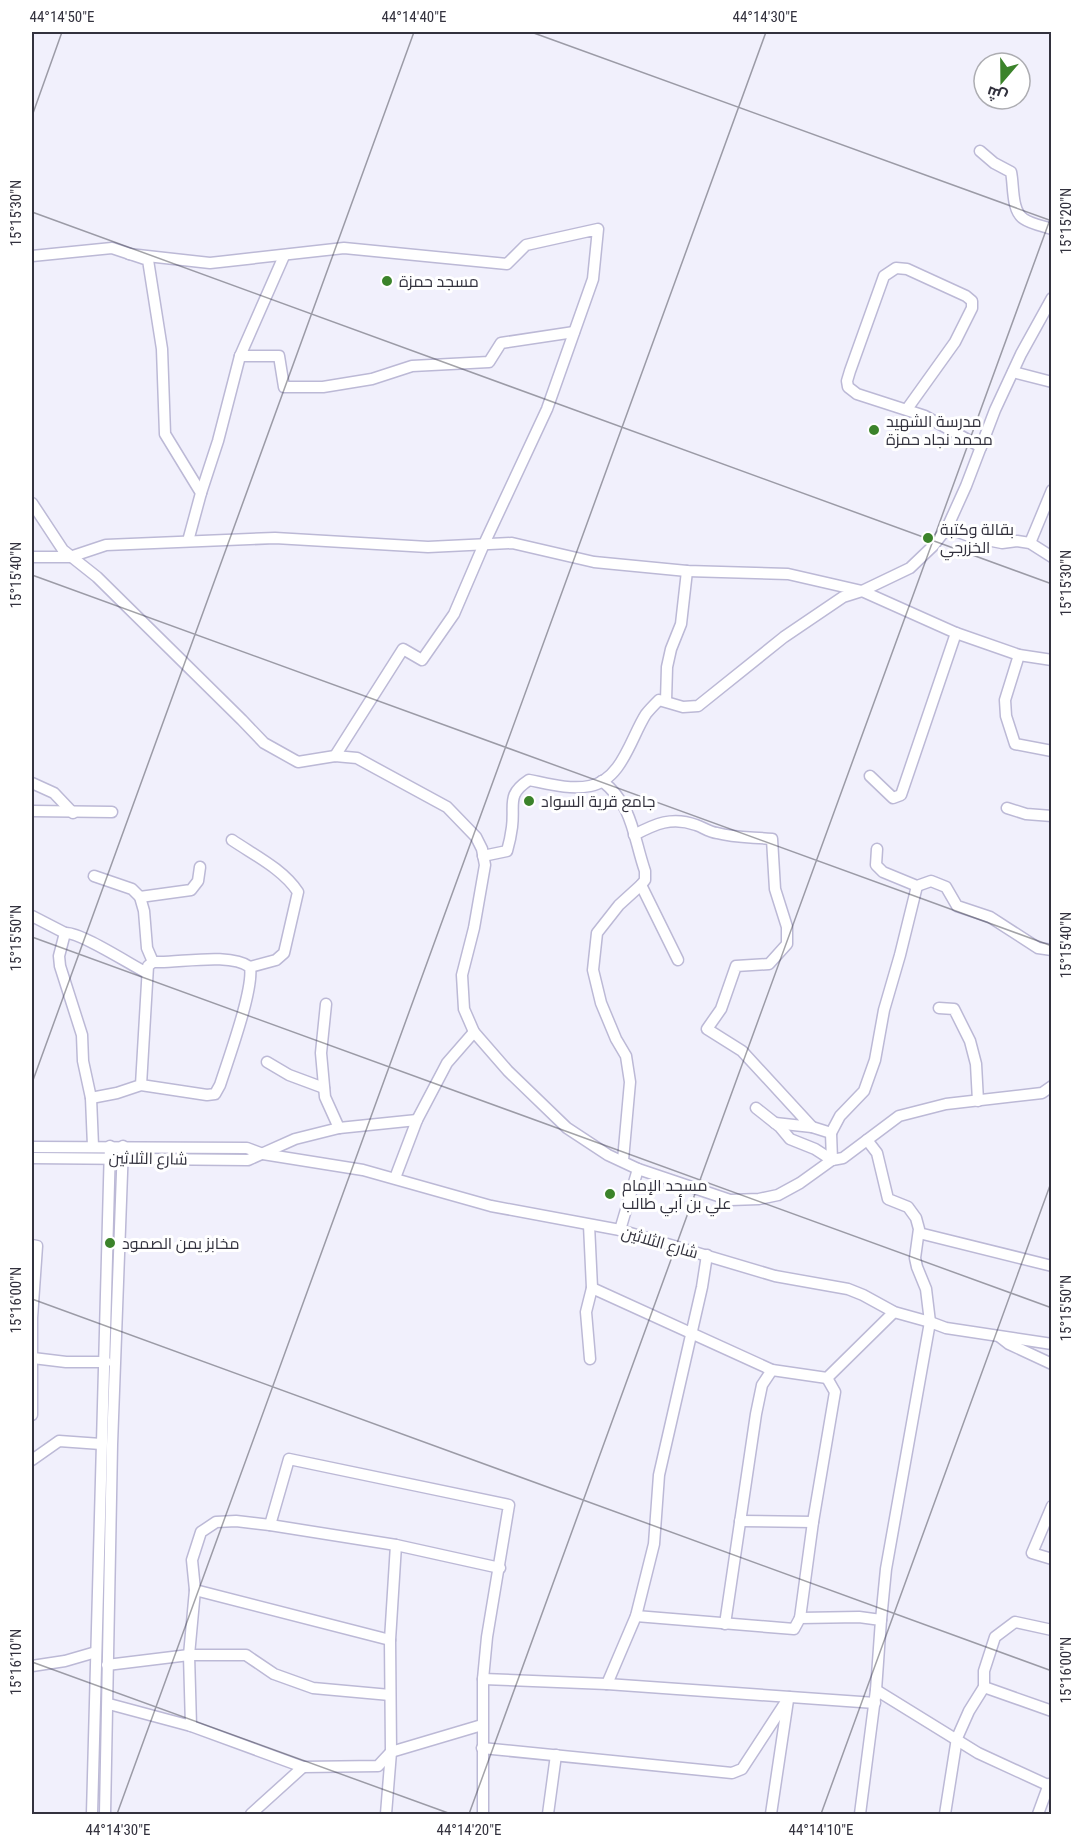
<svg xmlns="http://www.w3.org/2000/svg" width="1083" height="1846" font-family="'Roboto Condensed',Cairo,sans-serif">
  <rect width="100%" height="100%" fill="#f1f0fc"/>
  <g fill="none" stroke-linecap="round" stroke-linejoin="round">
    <defs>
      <g id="minor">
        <path d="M980 151 994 163 1011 172C1014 185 1011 211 1024 219 1031 224 1043 226 1052 229"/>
        <path d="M129 254 210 263 344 248 507 264 526 245 598 229 593 279 547 409 484 544 454 614 422 660 403 649 335 756"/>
        <path d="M32 256 112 248 148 260 162 349 165 434 201 493 188 541"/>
        <path d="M240 356 284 256"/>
        <path d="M1013 372 1052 382"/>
        <path d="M907 409 955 342 972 308V301L966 296 907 269 896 268 884 276 850 371 847 381 848 387 857 394 925 416 981 447"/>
        <path d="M201 493 218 441 240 356H279L284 387H323L372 379 412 366 489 362 501 343 574 332"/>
        <path d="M32 503 63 550 97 577 242 720 264 743 298 762 335 756 357 758 447 807 476 837 482 849 485 865 474 928 462 975 464 1009 474 1032 508 1071 567 1128 608 1155 638 1169 730 1200 759 1199 778 1195 800 1183 832 1160 843 1158 899 1116 946 1104 1042 1093 1052 1086"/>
        <path d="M947 528 972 537 1002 543 1017 541 1030 543 1052 557"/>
        <path d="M1030 543 1052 490"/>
        <path d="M32 557H70L106 545 275 538 428 547 512 543 594 562 687 571 788 574 862 591 956 633 1019 655 1052 660"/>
        <path d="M1019 655 1005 700 1006 716 1015 744 1052 751"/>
        <path d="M666 701 667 667 671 649 681 624 687 571"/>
        <path d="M870 776 893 798 901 795 956 633"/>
        <path d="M602 781C633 805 633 836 645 871V880L641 885 619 905 597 933 593 970 601 1003 616 1039 626 1056 630 1082 623 1160"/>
        <path d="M32 783 54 793 73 813"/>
        <path d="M1007 808 1026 814 1052 816"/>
        <path d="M32 811 112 812"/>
        <path d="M634 835C655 824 672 816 696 825 703 827 708 832 717 833 735 838 754 837 772 839L775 889 787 927V944L769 964 736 966 721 1009 707 1029 742 1051 812 1127 775 1123"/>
        <path d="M232 840C254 855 283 869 298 892L284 953 276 960 250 967"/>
        <path d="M877 849 876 865 883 872 917 886 931 881 946 887 957 906 990 917 1038 948 1052 950"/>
        <path d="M483 856 507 851C509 844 511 835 512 827 515 804 506 795 529 780 549 784 570 790 590 786 622 780 631 737 646 714 650 709 655 704 659 700L683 707 698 706 784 637 843 597 862 591 910 568 933 546 947 528 966 486 995 410 1021 354 1052 298"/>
        <path d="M94 876 132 889 140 897 144 911 147 948 153 962"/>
        <path d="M641 885 678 960"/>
        <path d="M140 897 191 890 198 881 200 867"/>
        <path d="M32 916 65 933"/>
        <path d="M326 1004 321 1053 325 1097 339 1128"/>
        <path d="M939 1008 954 1009 970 1041 976 1064 978 1101"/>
        <path d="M267 1062 289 1075 324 1088"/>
        <path d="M91 1098 117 1093 141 1085 148 966 153 962H160C184 962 231 953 250 967 254 989 228 1060 220 1085L215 1094 207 1095 141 1085"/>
        <path d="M756 1108 780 1127 790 1139 815 1149 832 1160"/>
        <path d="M812 1127 831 1133 832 1160"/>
        <path d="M831 1133 840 1116 864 1091 875 1060 884 1010 900 955 917 886"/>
        <path d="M867 1140 877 1153 888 1199 908 1207 916 1218 919 1229 915 1258 917 1267 926 1289 930 1322 886 1569 881 1620"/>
        <path d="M93 1146 91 1098 83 1061 82 1035 60 966 59 956 65 933C79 931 131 965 147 973"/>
        <path d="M32 1147 247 1148 263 1154 363 1170 491 1206 620 1230 775 1276 848 1289 863 1295 894 1312 930 1322 946 1328 1052 1344"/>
        <path d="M32 1158 248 1160 295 1139 339 1128 417 1120"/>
        <path d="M395 1178 417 1120 447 1063 474 1032"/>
        <path d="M589 1225 592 1288 586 1312 590 1359"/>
        <path d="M620 1230 638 1169"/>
        <path d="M919 1233 1052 1266"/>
        <path d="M32 1245 37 1246 32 1318V1415"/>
        <path d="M592 1288 772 1370 827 1378 894 1312"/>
        <path d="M1000 1337 1009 1344 1052 1364"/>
        <path d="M33 1358 66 1362H106"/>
        <path d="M32 1460 59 1441 101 1444"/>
        <path d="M1052 1506 1032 1553 1052 1559"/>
        <path d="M740 1521 813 1522"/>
        <path d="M270 1525 289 1459 509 1505 487 1637 483 1679V1814"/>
        <path d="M195 1590 390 1640"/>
        <path d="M636 1616 794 1629 800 1618 859 1617 881 1620 876 1690 860 1814"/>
        <path d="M800 1618 813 1522 835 1392 827 1378"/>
        <path d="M725 1624 756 1414 762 1385 772 1370"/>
        <path d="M107 1665 189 1655H246L274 1674 313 1688 390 1695"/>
        <path d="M32 1666 65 1661 96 1652"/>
        <path d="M483 1679 607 1684 875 1703"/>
        <path d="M607 1684 636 1616 654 1544 659 1475 702 1287 707 1255"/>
        <path d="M984 1687 1052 1711"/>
        <path d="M876 1690 978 1753 1052 1787"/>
        <path d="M109 1704 191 1726 303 1767 378 1766 391 1752 482 1725"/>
        <path d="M191 1726 189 1655 195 1590 192 1560 201 1532 216 1522 236 1521 270 1525 396 1545 500 1568"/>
        <path d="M482 1748 732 1773 742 1769 789 1697"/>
        <path d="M92 1814 110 1146"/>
        <path d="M105 1814 112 1445 123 1146"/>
        <path d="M251 1814 303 1767"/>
        <path d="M386 1814 391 1752 390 1640 396 1545"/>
        <path d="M548 1814 556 1755"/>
        <path d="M771 1814 788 1700"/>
        <path d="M945 1814 957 1738 969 1711 984 1687V1671L995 1637 1015 1622 1052 1630"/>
        <path d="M1038 1814 1049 1784"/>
      </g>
    </defs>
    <use href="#minor" stroke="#bcb9d6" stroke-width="13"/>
    <use href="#minor" stroke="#fff" stroke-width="10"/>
  </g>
  <path fill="none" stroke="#33323e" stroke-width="1.5" stroke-opacity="0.45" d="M531 32 1052 221M32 116 62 32M32 212 1052 584M32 575 1052 946M32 937 1052 1308M32 1083 414 32M32 1299 1052 1671M32 1662 451 1814M117 1814 766 32M469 1814 1052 214M821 1814 1052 1180"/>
  <g fill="#3b832a" stroke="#fff" stroke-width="2">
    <circle cx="387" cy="281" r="6"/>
    <circle cx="874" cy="430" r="6"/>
    <circle cx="928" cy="538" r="6"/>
    <circle cx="529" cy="801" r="6"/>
    <circle cx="610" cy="1194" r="6"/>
    <circle cx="110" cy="1243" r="6"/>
  </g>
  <g text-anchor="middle" stroke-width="6" stroke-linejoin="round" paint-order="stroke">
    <g font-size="16" fill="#33323e" stroke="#fff" text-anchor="start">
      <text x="399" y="287">مسجد حمزة</text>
      <text x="886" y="427">مدرسة الشهيد<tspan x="886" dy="18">محمد نجاد حمزة</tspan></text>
      <text x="940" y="535">بقالة وكتبة<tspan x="940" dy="18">الخزرجي</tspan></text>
      <text x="541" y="807">جامع قرية السواد</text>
      <text x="622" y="1191">مسجد الإمام<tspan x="622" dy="18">علي بن أبي طالب</tspan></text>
      <text x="122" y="1249">مخابز يمن الصمود</text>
    </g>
    <g font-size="16" fill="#33323e" stroke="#fff">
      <text transform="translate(148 1158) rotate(1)" y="6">شارع الثلاثين</text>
      <text transform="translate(660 1242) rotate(16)" y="6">شارع الثلاثين</text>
    </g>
  </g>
  <rect width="1083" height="1846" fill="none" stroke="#ffffff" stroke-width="66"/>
  <g transform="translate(1002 81) rotate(200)"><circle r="28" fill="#ffffff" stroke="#adadb2" stroke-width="1.5"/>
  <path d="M0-4.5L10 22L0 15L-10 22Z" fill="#3b832a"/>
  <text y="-9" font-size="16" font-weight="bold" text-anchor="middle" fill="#33323e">ش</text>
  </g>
  <rect x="33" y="33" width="1017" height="1780" fill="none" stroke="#33323e" stroke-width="2"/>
  <g font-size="15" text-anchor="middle" fill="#33323e">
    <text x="62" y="22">44°14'50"E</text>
    <text x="414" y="22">44°14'40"E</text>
    <text x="765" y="22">44°14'30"E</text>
    <text transform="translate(16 213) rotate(-90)" y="5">15°15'30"N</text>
    <text transform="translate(1066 221) rotate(-90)" y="5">15°15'20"N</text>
    <text transform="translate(16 575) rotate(-90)" y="5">15°15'40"N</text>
    <text transform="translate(1066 583) rotate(-90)" y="5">15°15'30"N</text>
    <text transform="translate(16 938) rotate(-90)" y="5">15°15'50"N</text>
    <text transform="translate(1066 945) rotate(-90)" y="5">15°15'40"N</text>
    <text transform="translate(16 1300) rotate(-90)" y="5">15°16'00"N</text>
    <text transform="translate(1066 1308) rotate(-90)" y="5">15°15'50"N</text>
    <text transform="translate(16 1662) rotate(-90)" y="5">15°16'10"N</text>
    <text transform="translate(1066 1670) rotate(-90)" y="5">15°16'00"N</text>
    <text x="118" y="1835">44°14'30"E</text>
    <text x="469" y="1835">44°14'20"E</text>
    <text x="821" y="1835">44°14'10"E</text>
  </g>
</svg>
